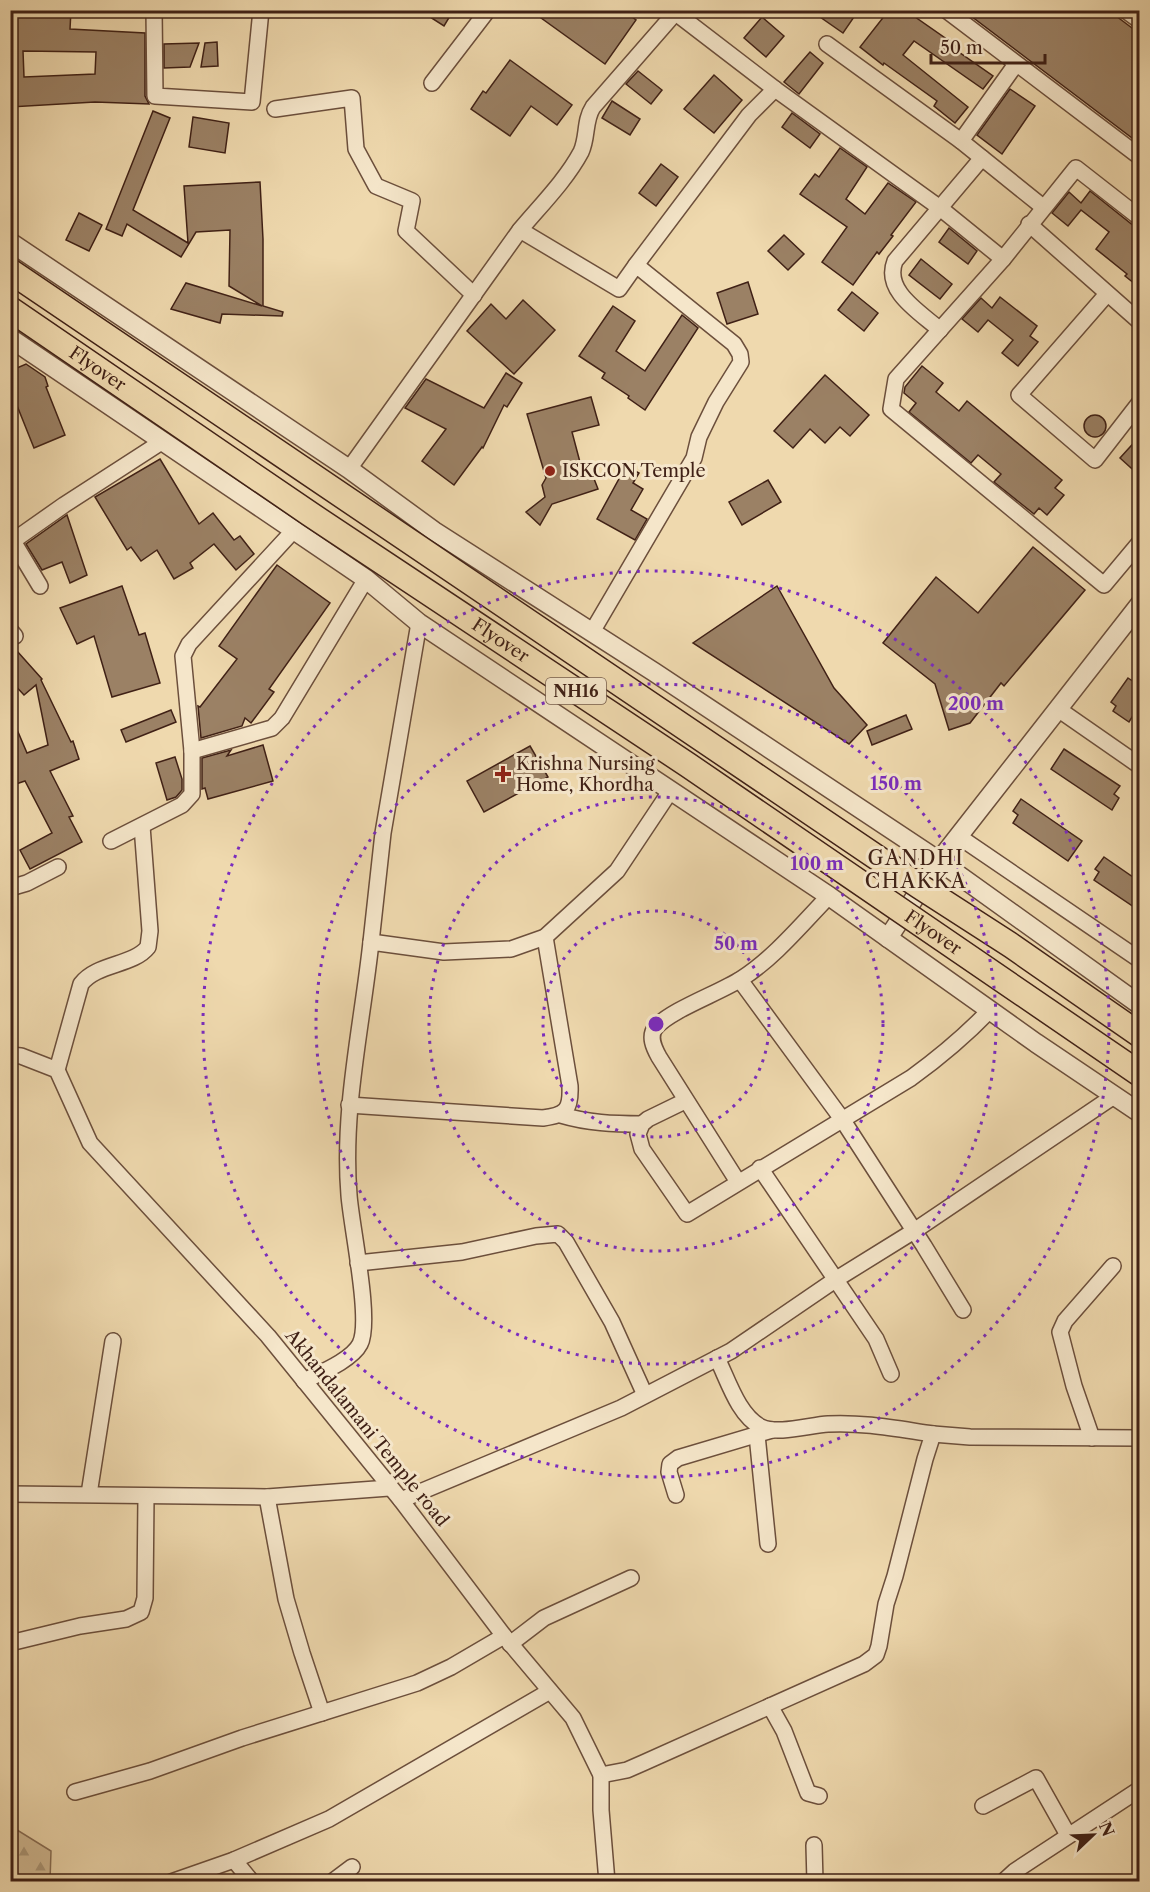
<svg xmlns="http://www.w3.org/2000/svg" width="1150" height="1892" font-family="'Libre Caslon Text',serif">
  <defs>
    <pattern id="forest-firs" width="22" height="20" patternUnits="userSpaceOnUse" patternTransform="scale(1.5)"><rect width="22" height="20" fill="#d1ba94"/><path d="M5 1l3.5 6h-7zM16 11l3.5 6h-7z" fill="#ab9778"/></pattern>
  </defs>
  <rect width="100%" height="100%" fill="#efd9ae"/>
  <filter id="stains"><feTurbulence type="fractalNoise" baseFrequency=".00333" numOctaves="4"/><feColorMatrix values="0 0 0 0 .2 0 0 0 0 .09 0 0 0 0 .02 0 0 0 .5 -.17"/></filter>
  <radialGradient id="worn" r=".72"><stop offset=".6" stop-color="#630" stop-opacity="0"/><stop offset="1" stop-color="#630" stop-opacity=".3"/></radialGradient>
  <path fill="url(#forest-firs)" stroke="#886e55" stroke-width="1.5" d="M11 1828H14L51 1851 50 1881H11Z"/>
  <g fill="#9b8165" stroke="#402116" stroke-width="1.5" fill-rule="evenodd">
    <path d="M10 10H71L70 29 145 33V96L149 104 95 102 10 107ZM23 51 96 52 95 74 24 77Z"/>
    <path d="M419 10H441L450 16 444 26Z"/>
    <path d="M530 10H623L636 20 605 64Z"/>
    <path d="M810 10H845L854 17 843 33Z"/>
    <path d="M889 10H905L958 47 956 50 993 76 983 89 914 41 903 55 968 107 955 123 934 106 937 101 884 63 883 65 860 47Z"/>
    <path d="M963 10H1108L1140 34V144Z"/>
    <path d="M762 17 784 36 766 57 744 38Z"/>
    <path d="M217 42 218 66 201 67 205 43Z"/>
    <path d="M199 43 190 67 164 68V44Z"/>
    <path d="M810 52 823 63 799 94 784 82Z"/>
    <path d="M510 60 572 105 557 125 531 106 510 136 471 109 483 91 486 93Z"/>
    <path d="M638 71 662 90 651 104 626 84Z"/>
    <path d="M714 75 742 100 714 133 684 109Z"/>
    <path d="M1010 89 1035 106 1002 154 977 135Z"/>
    <path d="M612 101 640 119 630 135 602 118Z"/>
    <path d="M153 111 170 118 133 210 188 243 184 186 260 182 263 239V306L283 312 282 316 222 314 220 323 171 309 186 283 262 306 229 286 230 230 196 232 181 257 127 224 122 236 106 229Z"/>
    <path d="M792 113 820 134 810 148 782 127Z"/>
    <path d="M193 117 229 123 225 153 189 147Z"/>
    <path d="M840 148 867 167 846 199 865 214 888 183 916 202 891 235 893 236 879 254 877 252 853 285 822 262 847 227 800 194 815 174 819 177Z"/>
    <path d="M661 164 678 177 656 206 639 193Z"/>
    <path d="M1090 191 1134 226 1140 228V288L1125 276 1127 274 1096 249 1109 232 1081 210 1068 226 1052 213 1069 192 1081 203Z"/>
    <path d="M79 213 102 225 89 251 66 240Z"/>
    <path d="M949 228 977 251 968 264 939 242Z"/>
    <path d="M784 235 804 254 788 270 768 251Z"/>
    <path d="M921 259 952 284 940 299 909 275Z"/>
    <path d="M748 282 758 314 727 324 717 293Z"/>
    <path d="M852 292 878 313 864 331 838 310Z"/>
    <path d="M1000 297 1037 326 1030 336 1038 342 1018 366 1002 353 1013 340 988 320 978 332 962 319 981 298 992 308Z"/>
    <path d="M523 300 555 330 514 374 467 331 491 304 506 319Z"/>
    <path d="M613 306 635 321 616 351 645 371 682 315 698 328 645 410 628 398 629 396 602 378 605 373 579 356Z"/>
    <path d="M26 364 45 377 48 386 46 387 65 435 34 448 10 388V371Z"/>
    <path d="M922 366 943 383 936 392 959 411 967 401 1062 480 1055 488 1064 495 1047 515 1039 508 1034 514 994 482 1001 474 978 455 971 463 909 412 916 403 904 393 905 387Z"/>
    <path d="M506 373 522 383 507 407 504 405 483 448 482 447 454 485 422 461 446 429 405 408 426 379 484 408Z"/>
    <path d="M825 375 869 415 850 436 840 427 825 443 810 429 793 448 774 431Z"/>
    <path d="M591 397 599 425 572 432 581 466 591 471 598 489 552 504 540 525 526 512 545 497 542 485 546 478 527 414Z"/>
    <circle cx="1095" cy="426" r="11"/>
    <path d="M1140 436V476L1120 458Z"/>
    <path d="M160 459 199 524 213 513 234 540 240 536 254 554 236 570 214 544 190 563 193 568 174 579 157 550 141 561 131 547 127 550 95 497Z"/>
    <path d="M626 466 639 473 633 483 643 489 631 510 647 519 635 540 597 519Z"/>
    <path d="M768 480 781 502 742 525 729 502Z"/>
    <path d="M67 515 87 575 70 583 62 562 42 570 26 544Z"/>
    <path d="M1033 547 1085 590 1004 686 1001 683 970 723 949 730 935 684 883 643 936 577 978 613Z"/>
    <path d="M277 565 330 603 269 689 274 692 251 723 245 718 242 726 201 738 198 706 200 707 237 659 219 646Z"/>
    <path d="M122 586 139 635 145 633 160 683 112 697 94 636 77 644 60 608Z"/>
    <path d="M777 586 834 688 867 725 849 744 693 643Z"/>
    <path d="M17 651 42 679 41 680 71 742 73 741 79 759 50 771 73 816 69 817 82 842 30 869 20 850 52 833 25 781 10 786V713L27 753 48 745 36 685 24 695 10 680V658Z"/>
    <path d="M1128 678 1140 686V722L1132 717 1129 722 1113 711 1116 706 1111 702Z"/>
    <path d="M171 710 176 722 126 742 121 730Z"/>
    <path d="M906 715 912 729 872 745 867 731Z"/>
    <path d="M263 745 273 781 208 799 205 788 202 789V758L231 750 227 756Z"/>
    <path d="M530 746 548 777 484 812 467 781Z"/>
    <path d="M1064 749 1120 786 1114 794 1119 798 1112 810 1051 769Z"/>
    <path d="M175 757 182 779V790L176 797 167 800 156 763Z"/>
    <path d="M1021 799 1082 841 1068 861 1013 823 1018 815 1013 811Z"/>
    <path d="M1104 857 1140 882V911L1094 880 1099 872 1095 869Z"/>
  </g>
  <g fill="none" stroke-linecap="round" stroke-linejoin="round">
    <defs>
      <g id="minor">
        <path d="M154 10 155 96 252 102 261 10"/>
        <path d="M946 10 1140 157"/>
        <path d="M1125 10 1140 21"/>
        <path d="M827 44 961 141 1043 207"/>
        <path d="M432 83 488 10"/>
        <path d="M775 89 940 208 1003 259 896 379 891 409 1104 585 1140 542"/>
        <path d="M275 109 352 98 356 149 376 186 412 201 406 231 474 295"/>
        <path d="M961 141 1016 64"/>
        <path d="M1029 224 1140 322"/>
        <path d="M520 230C541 205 566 180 581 152 588 137 584 121 593 107L675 13"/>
        <path d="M1003 259 1076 168 1140 218"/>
        <path d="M636 265 749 115 775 89 672 10"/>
        <path d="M1107 294 1019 395 1095 460 1140 402"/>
        <path d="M940 330C920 312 883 291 895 261L982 158"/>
        <path d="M349 469 520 230 619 289 636 265 734 344 740 354 741 362 716 402 699 437 694 458 592 632"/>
        <path d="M13 541 40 586"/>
        <path d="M10 543 64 505 163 441"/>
        <path d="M10 630 15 636"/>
        <path d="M1058 709 1140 766"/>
        <path d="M192 751 272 728 282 718 366 579"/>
        <path d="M958 836 1140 960"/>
        <path d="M111 841 182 805 192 794V751L183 656 189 644 294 530"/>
        <path d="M10 888 27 883 58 867"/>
        <path d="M371 942 383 833 419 623"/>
        <path d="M740 980 842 1119 924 1246 963 1310"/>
        <path d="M10 1055 21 1056 57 1070 90 1143 268 1336 401 1500 504 1636 573 1718 601 1775V1810L607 1882"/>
        <path d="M57 1070 81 984C97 963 133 966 148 947L150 931 142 826"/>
        <path d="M685 1101 648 1119 642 1124 638 1134 642 1149 687 1214 911 1078C940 1057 965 1036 990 1010"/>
        <path d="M349 1105 543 1118C566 1115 571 1110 570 1086L545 937"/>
        <path d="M561 1115C588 1123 613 1124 642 1124"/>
        <path d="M760 1168 876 1339 891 1374"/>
        <path d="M738 1182 659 1057C654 1048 648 1036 656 1027 671 1010 719 993 741 979 774 958 801 925 829 896"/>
        <path d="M358 1263 462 1252 536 1236 558 1234 566 1242 612 1322 645 1395"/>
        <path d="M304 1381C320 1373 352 1360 360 1344 372 1321 351 1225 349 1195 342 1110 362 1026 371 942L444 952 511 949 545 937 617 871 671 790"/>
        <path d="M933 1434 970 1437 1140 1438"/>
        <path d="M757 1435 768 1544"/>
        <path d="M1092 1438 1074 1386 1060 1332 1065 1321 1113 1266"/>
        <path d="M10 1494 267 1497 389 1488"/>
        <path d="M89 1494 113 1341"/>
        <path d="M676 1495 669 1472 670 1464 678 1458 772 1430"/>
        <path d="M267 1497 286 1599 302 1653 322 1713"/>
        <path d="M401 1500 621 1408 731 1351 835 1280 914 1231 1114 1096"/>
        <path d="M10 1643 80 1626 126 1619 141 1612 145 1598 146 1496"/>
        <path d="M510 1644 544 1618 631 1578"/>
        <path d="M770 1706 784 1731 808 1793 819 1796"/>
        <path d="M601 1775 627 1770 643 1763 864 1664 876 1655 879 1646 886 1604 895 1576 925 1459 933 1434C898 1429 863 1422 828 1424 810 1425 777 1435 761 1427 738 1415 728 1380 717 1358"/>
        <path d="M75 1792 150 1771 242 1738 417 1683 451 1667 504 1636"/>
        <path d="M983 1806 1036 1778 1068 1835"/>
        <path d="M814 1845 815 1882"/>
        <path d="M234 1860 252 1882"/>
        <path d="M171 1882 234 1860 329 1819 550 1691"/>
        <path d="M332 1882 352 1867"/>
        <path d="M1003 1882 1015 1871 1140 1789"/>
      </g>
      <g id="tertiary">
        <path d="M10 242 349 469 434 531 654 672 939 861 1140 1005"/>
        <path d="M10 338 341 562 366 579 419 623 829 896 1036 1043 1140 1113"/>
        <path d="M888 938 939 861 1140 604"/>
      </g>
    </defs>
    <use href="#minor" stroke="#6c4f3c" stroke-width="18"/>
    <use href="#tertiary" stroke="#6c4f3c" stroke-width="21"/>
    <use href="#minor" stroke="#f5e6ca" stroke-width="15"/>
    <use href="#tertiary" stroke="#f5e6ca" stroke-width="18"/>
    <defs>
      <g id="trunk-bridge">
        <path d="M10 271 919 886 1012 946 1140 1035"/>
        <path id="s1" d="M10 309 310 514 688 765 1140 1074"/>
      </g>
    </defs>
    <use href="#trunk-bridge" stroke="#402116" stroke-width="27" stroke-linecap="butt"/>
    <use href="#trunk-bridge" stroke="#efd9ae" stroke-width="24"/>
  </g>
  <g fill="none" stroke="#7b2cbf" stroke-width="3" stroke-dasharray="3 6">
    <circle cx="656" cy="1024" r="113"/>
    <circle cx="656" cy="1024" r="227"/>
    <circle cx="656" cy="1024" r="340"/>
    <circle cx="656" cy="1024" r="453"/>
  </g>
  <g fill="#8f2418" stroke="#f5e6ca" stroke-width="2">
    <circle cx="550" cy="471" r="6"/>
    <path d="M500 765h6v6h6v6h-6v6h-6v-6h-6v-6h6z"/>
  </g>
  <g text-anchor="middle" stroke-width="6" stroke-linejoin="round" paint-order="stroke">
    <rect fill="#f5e6ca" stroke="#765c4c" stroke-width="1.5" x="546" y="678" width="60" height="26" rx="4.5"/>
    <g font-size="16" font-weight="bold" fill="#402116">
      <text x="576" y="697">NH16</text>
    </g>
    <g font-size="18" fill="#402116" stroke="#f5e6ca">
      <text dy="6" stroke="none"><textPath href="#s1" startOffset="106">Flyover</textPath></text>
      <text dy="6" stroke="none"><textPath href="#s1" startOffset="592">Flyover</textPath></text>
      <text dy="6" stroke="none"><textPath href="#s1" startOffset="1114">Flyover</textPath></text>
      <text transform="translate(367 1428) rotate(51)" y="6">Akhandalamani Temple road</text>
    </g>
    <g font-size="18" fill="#402116" stroke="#f5e6ca" text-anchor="start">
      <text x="562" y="477">ISKCON Temple</text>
      <text x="516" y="770">Krishna Nursing<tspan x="516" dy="21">Home, Khordha</tspan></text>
    </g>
    <g font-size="20" letter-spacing="1.5" fill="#402116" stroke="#f5e6ca">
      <text x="916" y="865">GANDHI<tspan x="916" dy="23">CHAKKA</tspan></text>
    </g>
  </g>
  <circle cx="656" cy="1024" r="9" fill="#7b2cbf" stroke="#f5e6ca" stroke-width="3"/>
  <g font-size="18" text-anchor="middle" font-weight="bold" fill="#7b2cbf" stroke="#f5e6ca" stroke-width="6" stroke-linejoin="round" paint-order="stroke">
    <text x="976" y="710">200 m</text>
    <text x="896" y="790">150 m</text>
    <text x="817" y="870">100 m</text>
    <text x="736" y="950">50 m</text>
  </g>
  <rect width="1150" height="1892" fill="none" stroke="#efd9ae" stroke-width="36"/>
  <rect x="12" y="12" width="1126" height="1868" fill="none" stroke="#402116" stroke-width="3"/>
  <rect x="18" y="18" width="1114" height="1856" fill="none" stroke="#402116" stroke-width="1.5"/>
  <g transform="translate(1093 1835) rotate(67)" stroke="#f5e6ca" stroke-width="4.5" paint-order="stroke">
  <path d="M0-4.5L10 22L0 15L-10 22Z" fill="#402116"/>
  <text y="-9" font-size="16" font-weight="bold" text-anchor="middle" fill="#402116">N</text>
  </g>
  <path d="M931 54v9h114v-9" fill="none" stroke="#402116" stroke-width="3"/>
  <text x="940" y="54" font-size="18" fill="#402116" stroke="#f5e6ca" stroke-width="4.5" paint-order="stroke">50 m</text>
  <rect width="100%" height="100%" filter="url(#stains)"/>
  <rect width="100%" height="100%" fill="url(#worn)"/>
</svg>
